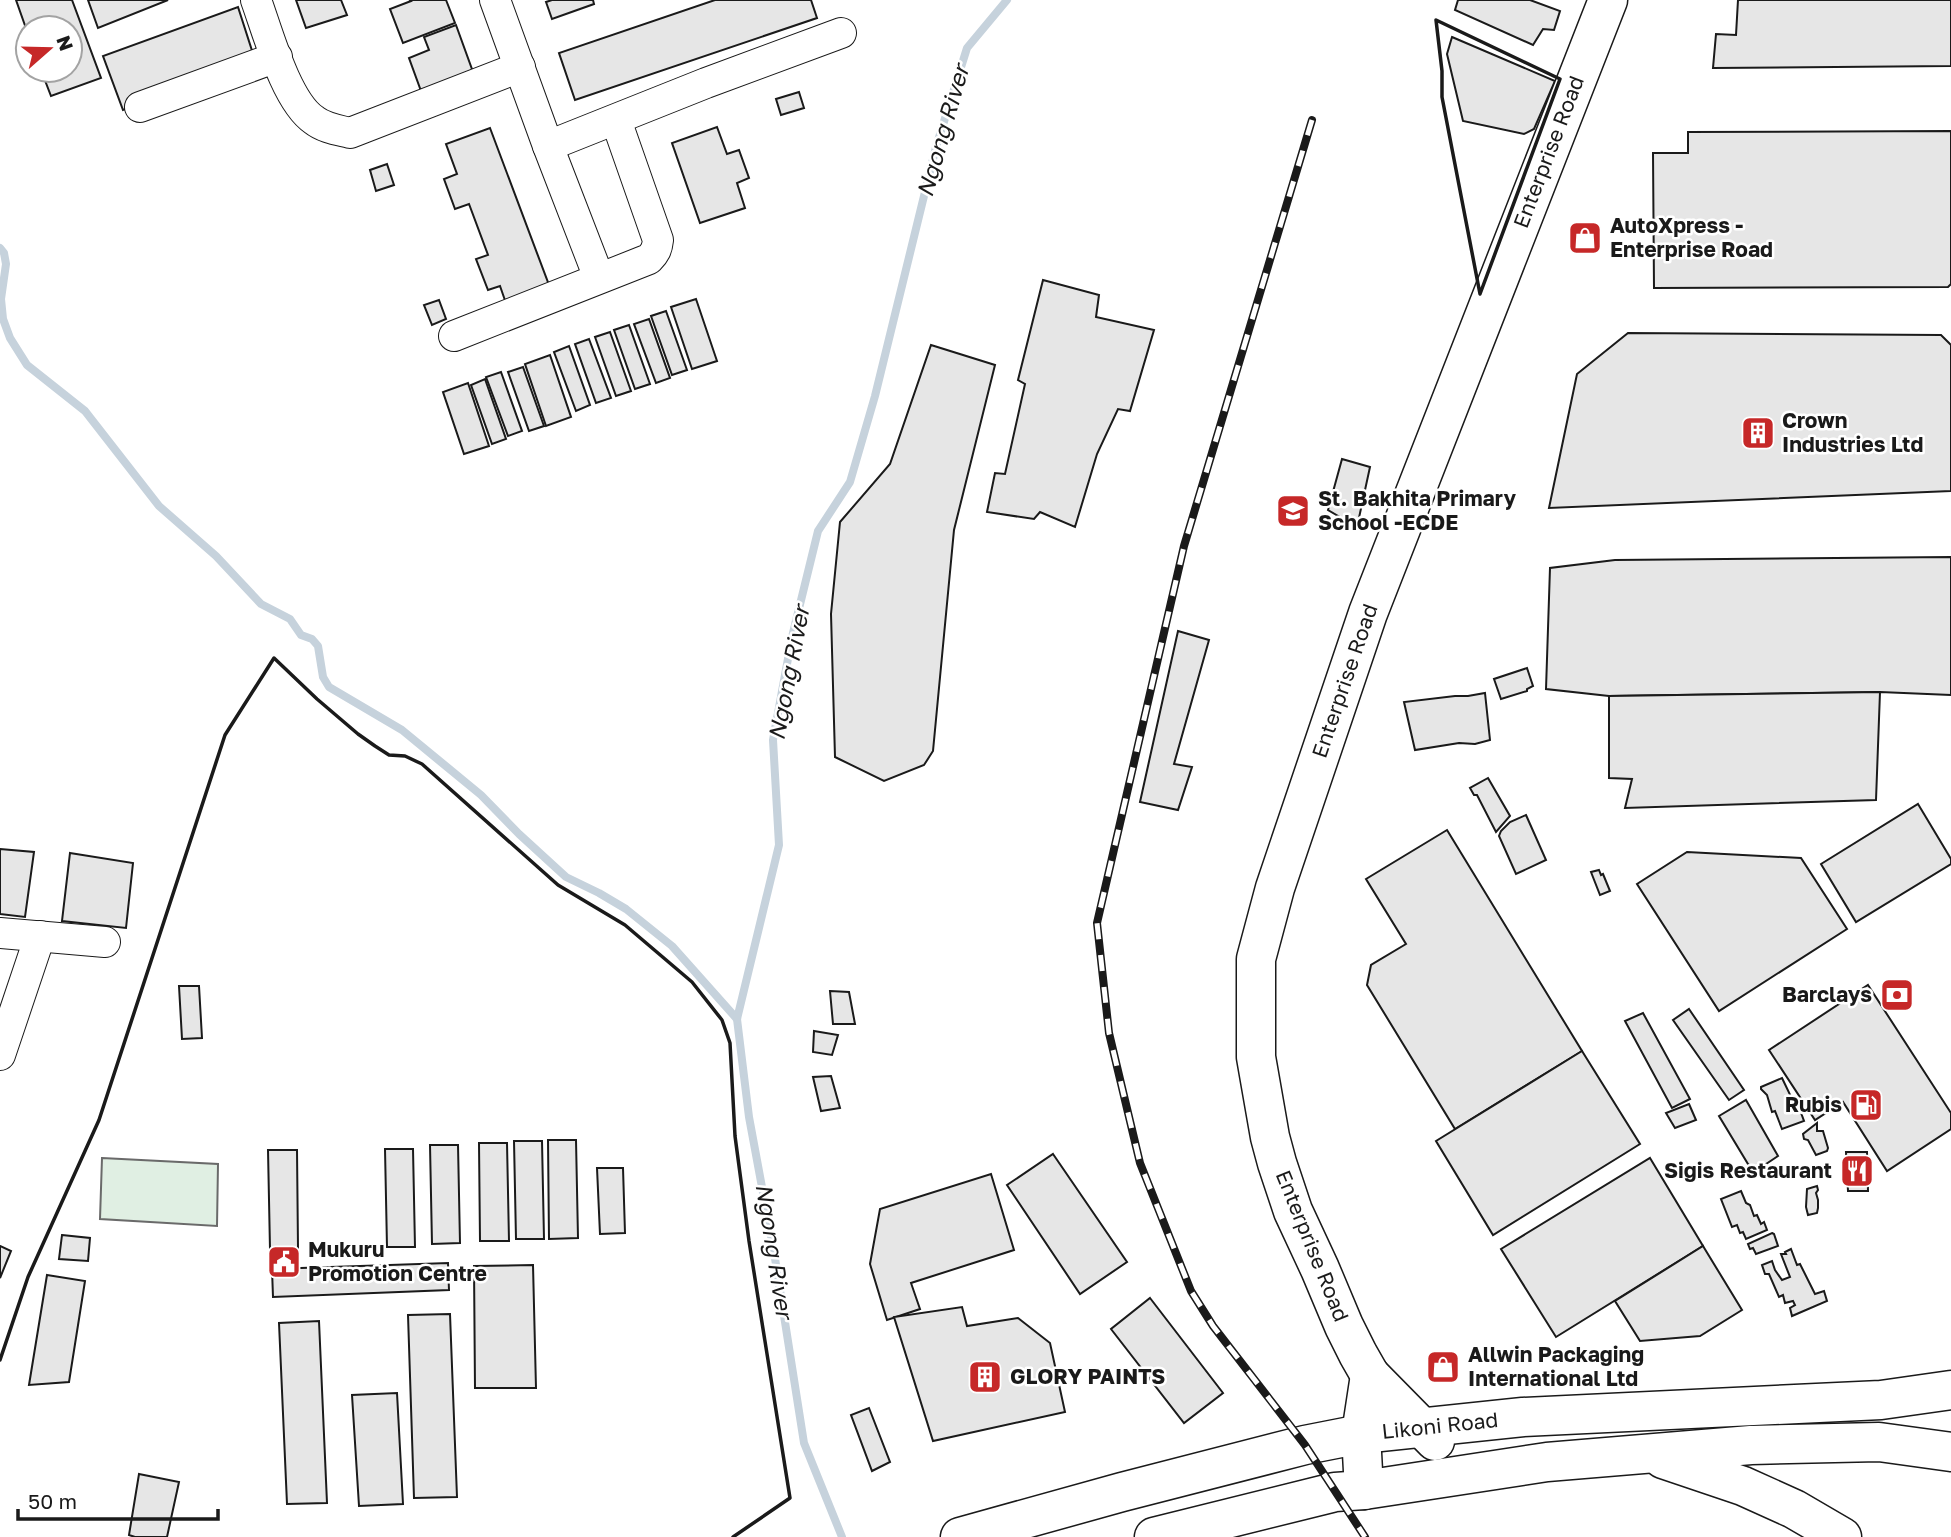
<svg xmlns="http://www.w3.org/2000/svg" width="1951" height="1537" font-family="'Golos Text',sans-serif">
  <rect width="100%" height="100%" fill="#fff"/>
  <path fill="#e0efe3" stroke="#6a6a6a" stroke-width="2" d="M102 1158 218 1164 217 1226 100 1219Z"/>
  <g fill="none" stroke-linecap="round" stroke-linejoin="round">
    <g stroke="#c6d2dc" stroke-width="8">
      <path d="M0 248 4 253 6 264 1 299 3 319 10 338 27 365 85 411 159 506 216 556 261 604 290 619 301 635 312 639 318 646 323 677 329 687 402 730 481 795 519 834 566 877 599 893 626 909 672 946 737 1019"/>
      <path d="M842 1537 804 1443 774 1252 749 1117 737 1019 779 845 773 740 792 637 818 531 850 482 875 396 936 147 967 48 1007 0"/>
    </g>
  </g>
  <g fill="#e6e6e6" stroke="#1a1a1a" stroke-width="2">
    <path d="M16 0H72L101 78 51 96 41 70H70V28H28V34Z"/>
    <path d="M88 0H168L98 28Z"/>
    <path d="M296 0H341L347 15 306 28Z"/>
    <path d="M410 0H446L455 23 403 43 390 9 411 1Z"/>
    <path d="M552 0H593L594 4 552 19 546 2Z"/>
    <path d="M715 0H811L817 18 575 100 559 53Z"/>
    <path d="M1458 0H1530L1560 11 1554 30 1543 29 1533 45 1455 10Z"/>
    <path d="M1738 0H1951V66L1713 68 1716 34 1736 35Z"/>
    <path d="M238 7 255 60 123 110 103 56Z"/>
    <path d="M456 25 473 72 421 91 409 58 429 50 424 37Z"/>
    <path d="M1452 37 1555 81 1534 129 1524 134 1463 121 1447 54Z"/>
    <path d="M799 92 804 108 781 115 776 99Z"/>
    <path d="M717 127 727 154 739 150 749 178 737 183 745 208 700 223 672 143Z"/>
    <path d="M490 128 552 293 508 309 500 286 488 290 476 259 488 255 469 204 455 209 444 179 457 174 446 144Z"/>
    <path d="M1951 131V284L1948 287 1654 288 1653 153H1688V132Z"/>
    <path d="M387 164 394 185 376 191 370 170Z"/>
    <path d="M1043 280 1099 295 1096 317 1154 330 1130 411 1118 409 1097 454 1075 527 1040 512 1034 519 987 512 995 473 1005 474 1025 384 1018 380Z"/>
    <path d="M696 299 717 361 692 369 671 307Z"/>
    <path d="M439 300 446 319 432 325 424 305Z"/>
    <path d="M666 311 687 370 672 375 651 316Z"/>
    <path d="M649 319 670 378 656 383 634 324Z"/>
    <path d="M629 325 650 384 635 389 614 330Z"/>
    <path d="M610 332 631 391 616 396 595 337Z"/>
    <path d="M1628 333 1941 335 1951 345V491L1549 508 1577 374Z"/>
    <path d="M589 339 611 398 596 403 575 344Z"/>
    <path d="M931 345 995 365 954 530 933 751 924 765 884 781 835 757 831 614 840 522 890 464Z"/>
    <path d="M569 346 590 405 576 411 554 352Z"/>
    <path d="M550 355 571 417 546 426 525 364Z"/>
    <path d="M523 367 544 426 529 431 508 372Z"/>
    <path d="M501 372 522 431 508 436 486 377Z"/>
    <path d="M485 379 506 439 492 444 471 385Z"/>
    <path d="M468 383 489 446 464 454 443 392Z"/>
    <path d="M1342 459 1370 467 1357 527 1328 510Z"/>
    <path d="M1951 557V695L1880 692 1609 696 1546 689 1550 568 1615 560Z"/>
    <path d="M1178 631 1209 640 1174 764 1192 767 1178 810 1140 802Z"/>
    <path d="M1527 668 1533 686 1527 689V691L1501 699 1494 679Z"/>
    <path d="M1880 692 1876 800 1625 808 1632 779 1609 778V696Z"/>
    <path d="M1485 693 1490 740 1475 744 1459 743 1415 750 1404 702 1455 696H1468Z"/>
    <path d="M1488 778 1510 816 1496 832 1477 795H1474L1470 788Z"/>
    <path d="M1918 804 1951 859V864L1856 922 1821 864Z"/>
    <path d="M1526 815 1546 860 1516 874 1499 836 1501 831 1510 822Z"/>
    <path d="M1447 830 1582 1051 1455 1129 1367 985 1371 965 1406 944 1366 879Z"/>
    <path d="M0 849 34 852 25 917 0 914Z"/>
    <path d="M1687 852 1801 858 1847 929 1719 1011 1637 884Z"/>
    <path d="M70 853 133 863 126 928 62 921Z"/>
    <path d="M1599 870 1601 875 1603 874 1610 891 1600 895 1591 872Z"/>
    <path d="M1868 985 1951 1113V1129L1887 1171 1843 1102 1815 1120 1769 1050Z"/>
    <path d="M179 986H199L202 1038 182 1039Z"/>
    <path d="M830 991 849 992 855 1024H833Z"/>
    <path d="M1689 1009 1744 1090 1729 1100 1673 1020Z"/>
    <path d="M1643 1013 1690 1099 1672 1108 1625 1021Z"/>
    <path d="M814 1031 838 1035 832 1055 813 1052Z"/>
    <path d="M1582 1051 1640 1144 1493 1235 1436 1141Z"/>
    <path d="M831 1076 840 1108 821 1111 813 1077Z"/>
    <path d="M1782 1078 1793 1101 1797 1102 1804 1121 1782 1129 1775 1111 1772 1112 1767 1095 1761 1089V1087Z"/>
    <path d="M1746 1100 1778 1156 1760 1168H1754L1748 1164 1719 1116Z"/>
    <path d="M1689 1104 1696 1120 1675 1128 1666 1113Z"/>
    <path d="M1817 1123V1131H1823L1828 1148 1827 1151 1816 1155 1808 1140 1804 1139 1803 1134Z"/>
    <path d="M548 1140H576L578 1238 549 1239Z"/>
    <path d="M514 1141H542L544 1239H516Z"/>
    <path d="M479 1143H507L509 1241H480Z"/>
    <path d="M430 1145H458L460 1243 432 1244Z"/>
    <path d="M385 1149H413L415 1247H387Z"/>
    <path d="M268 1150H297L298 1248 270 1249Z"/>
    <path d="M1846 1152H1867L1868 1191H1848Z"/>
    <path d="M1053 1154 1127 1262 1080 1294 1007 1185Z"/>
    <path d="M1650 1158 1703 1246 1556 1337 1501 1249Z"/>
    <path d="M597 1168H623L625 1233 600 1234Z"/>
    <path d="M991 1174 1014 1250 911 1283 920 1309 887 1320 870 1264 880 1209Z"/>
    <path d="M1817 1186 1818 1190 1816 1193 1818 1200V1208L1817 1213 1808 1215 1806 1207 1807 1189Z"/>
    <path d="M1741 1191 1746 1203 1750 1205 1754 1216 1757 1215 1761 1224 1764 1222 1767 1230 1746 1239 1743 1232 1740 1233 1737 1225 1732 1227 1721 1199Z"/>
    <path d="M1772 1233 1774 1234 1778 1246 1756 1254 1753 1248 1750 1249 1748 1244Z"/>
    <path d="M62 1235 90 1238 88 1261 59 1259Z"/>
    <path d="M0 1246 11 1251 0 1278Z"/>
    <path d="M1703 1246 1742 1310 1700 1336 1640 1341 1615 1301Z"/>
    <path d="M1791 1249 1797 1265 1800 1264 1815 1294 1824 1291 1827 1301 1792 1316 1790 1308 1795 1305 1793 1301 1785 1303 1783 1295 1779 1297 1769 1274H1765L1762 1265 1772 1261 1775 1270 1782 1280 1790 1277 1781 1254H1786L1785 1252Z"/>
    <path d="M448 1263 449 1290 273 1297 272 1269Z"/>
    <path d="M533 1265 536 1388H475L474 1266Z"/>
    <path d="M47 1275 85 1281 69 1382 29 1385Z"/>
    <path d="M1150 1298 1223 1393 1184 1423 1111 1329Z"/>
    <path d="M962 1307 967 1326 1018 1318 1050 1343 1065 1412 933 1441 894 1317Z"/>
    <path d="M450 1314 457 1497 414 1498 408 1315Z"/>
    <path d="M319 1321 327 1503 287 1504 279 1323Z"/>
    <path d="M397 1393 403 1504 359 1506 352 1395Z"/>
    <path d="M869 1408 890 1462 872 1471 851 1415Z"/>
    <path d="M139 1474 179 1482 167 1537H135L129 1535Z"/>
  </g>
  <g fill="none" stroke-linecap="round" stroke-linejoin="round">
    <defs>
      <g id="minor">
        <path d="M256 0C268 33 286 101 314 120 324 128 338 130 350 133L520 67"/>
        <path d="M495 0 548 146 599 278"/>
        <path d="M140 107 277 57"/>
        <path d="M548 146 706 83 841 33"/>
        <path d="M454 336 649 259C655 253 657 249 658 240L616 120"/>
        <path d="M0 933 105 942"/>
        <path d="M0 1055 40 936"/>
      </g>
      <g id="major">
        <path d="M1370 1375 1358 1354 1344 1326 1320 1269 1293 1211 1277 1163 1270 1137 1256 1057V959L1275 888 1368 613 1608 0"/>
        <path d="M1663 1459 1743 1486 1794 1509 1842 1537"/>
        <path d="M1364 1490 1361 1434 1370 1375 1435 1441"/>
        <path d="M960 1537 1122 1492 1305 1445 1361 1434 1523 1417 1881 1400 1951 1390"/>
        <path d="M1154 1537 1335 1492 1364 1490 1547 1462 1751 1445 1879 1442 1951 1452"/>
      </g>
    </defs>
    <use href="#minor" stroke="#1a1a1a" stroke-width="32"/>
    <use href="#major" stroke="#1a1a1a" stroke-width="41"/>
    <use href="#minor" stroke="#fff" stroke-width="30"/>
    <use href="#major" stroke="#fff" stroke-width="38"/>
    <defs>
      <path id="rail" d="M1312 120 1184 546 1097 923 1109 1033 1140 1163 1191 1291 1213 1326 1305 1445 1365 1537"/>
    </defs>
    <use href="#rail" stroke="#1a1a1a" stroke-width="8"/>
    <use href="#rail" stroke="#fff" stroke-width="5" stroke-dasharray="16" stroke-linecap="butt"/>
    <g stroke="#1a1a1a" stroke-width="3.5">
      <path d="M1436 20 1560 79 1480 294 1442 97V71Z"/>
      <path d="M0 1360 28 1277 99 1120 225 735 274 658 317 699 358 734 375 746 389 755 405 756 422 764 558 885 625 925 692 982 722 1020 730 1043 735 1136 749 1241 790 1498 733 1537"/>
    </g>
  </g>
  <defs>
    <symbol id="shop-square" viewBox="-11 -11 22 22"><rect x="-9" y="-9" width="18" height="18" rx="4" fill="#c62828" stroke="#fff"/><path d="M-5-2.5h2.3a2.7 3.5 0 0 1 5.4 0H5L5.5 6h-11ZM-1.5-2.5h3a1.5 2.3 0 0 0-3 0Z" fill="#fff"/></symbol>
    <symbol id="building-square" viewBox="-11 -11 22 22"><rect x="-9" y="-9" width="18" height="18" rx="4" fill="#c62828" stroke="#fff"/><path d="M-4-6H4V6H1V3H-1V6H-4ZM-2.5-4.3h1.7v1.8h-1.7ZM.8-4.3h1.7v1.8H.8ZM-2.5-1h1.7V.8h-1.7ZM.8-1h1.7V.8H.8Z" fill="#fff"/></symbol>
    <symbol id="school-square" viewBox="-11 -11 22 22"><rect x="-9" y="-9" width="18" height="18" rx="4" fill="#c62828" stroke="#fff"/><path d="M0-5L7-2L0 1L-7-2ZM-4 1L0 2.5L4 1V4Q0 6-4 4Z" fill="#fff"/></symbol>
    <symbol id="bank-square" viewBox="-11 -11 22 22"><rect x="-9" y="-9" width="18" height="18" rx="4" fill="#c62828" stroke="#fff"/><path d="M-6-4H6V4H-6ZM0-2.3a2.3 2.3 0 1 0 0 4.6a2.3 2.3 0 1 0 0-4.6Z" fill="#fff"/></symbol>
    <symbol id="fuel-square" viewBox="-11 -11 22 22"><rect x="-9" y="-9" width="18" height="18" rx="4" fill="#c62828" stroke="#fff"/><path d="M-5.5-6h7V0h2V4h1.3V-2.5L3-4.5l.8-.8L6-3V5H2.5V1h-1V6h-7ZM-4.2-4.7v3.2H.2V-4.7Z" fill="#fff"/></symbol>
    <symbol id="restaurant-square" viewBox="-11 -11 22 22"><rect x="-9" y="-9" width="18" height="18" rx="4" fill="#c62828" stroke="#fff"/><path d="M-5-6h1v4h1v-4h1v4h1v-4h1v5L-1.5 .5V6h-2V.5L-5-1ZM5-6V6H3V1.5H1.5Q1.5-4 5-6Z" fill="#fff"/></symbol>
    <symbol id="civic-square" viewBox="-11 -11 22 22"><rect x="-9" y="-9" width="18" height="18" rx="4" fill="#c62828" stroke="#fff"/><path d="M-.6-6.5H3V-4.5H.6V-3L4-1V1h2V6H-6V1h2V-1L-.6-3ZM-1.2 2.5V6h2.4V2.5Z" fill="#fff"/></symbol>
  </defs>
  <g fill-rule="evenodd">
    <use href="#shop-square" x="1566" y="219" width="38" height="38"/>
    <use href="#building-square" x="1739" y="414" width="38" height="38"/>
    <use href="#school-square" x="1274" y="492" width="38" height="38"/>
    <use href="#bank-square" x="1878" y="976" width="38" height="38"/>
    <use href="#fuel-square" x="1847" y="1086" width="38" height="38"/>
    <use href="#restaurant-square" x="1838" y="1152" width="38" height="38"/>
    <use href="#civic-square" x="265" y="1243" width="38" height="38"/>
    <use href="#shop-square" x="1424" y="1348" width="38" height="38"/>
    <use href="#building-square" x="966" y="1358" width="38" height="38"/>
  </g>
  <g text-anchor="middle" stroke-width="5" stroke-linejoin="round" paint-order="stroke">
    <g font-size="21" fill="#1a1a1a" stroke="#fff">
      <text transform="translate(1549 152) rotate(-69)" y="7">Enterprise Road</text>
      <text transform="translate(1345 681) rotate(-71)" y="7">Enterprise Road</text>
      <text transform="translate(1312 1246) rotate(68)" y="7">Enterprise Road</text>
      <text transform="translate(1440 1426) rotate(-6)" y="7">Likoni Road</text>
    </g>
    <g font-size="21" font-weight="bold" fill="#1a1a1a" stroke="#fff" text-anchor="start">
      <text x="1610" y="233">AutoXpress -<tspan x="1610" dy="24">Enterprise Road</tspan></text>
      <text x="1782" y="428">Crown<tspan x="1782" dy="24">Industries Ltd</tspan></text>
      <text x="1318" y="506">St. Bakhita Primary<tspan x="1318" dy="24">School -ECDE</tspan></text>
      <text x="1872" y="1002" text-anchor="end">Barclays</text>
      <text x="1842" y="1112" text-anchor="end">Rubis</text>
      <text x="1832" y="1178" text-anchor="end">Sigis Restaurant</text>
      <text x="308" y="1257">Mukuru<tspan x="308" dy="24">Promotion Centre</tspan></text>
      <text x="1468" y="1362">Allwin Packaging<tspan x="1468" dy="24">International Ltd</tspan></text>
      <text x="1010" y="1384">GLORY PAINTS</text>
    </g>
    <g font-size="23" font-style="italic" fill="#1a1a1a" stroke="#fff">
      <text transform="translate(943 131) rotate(-74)" y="8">Ngong River</text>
      <text transform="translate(789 673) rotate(-79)" y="8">Ngong River</text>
      <text transform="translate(774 1251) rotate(81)" y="8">Ngong River</text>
    </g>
  </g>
  <g transform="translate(49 49) rotate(70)"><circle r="33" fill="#ffffff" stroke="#a3a3a3" stroke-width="2"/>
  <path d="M0-5L12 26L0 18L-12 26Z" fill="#c62828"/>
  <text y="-10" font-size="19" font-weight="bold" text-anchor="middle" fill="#1a1a1a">N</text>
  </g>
  <path d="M18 1509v10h200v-10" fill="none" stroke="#1a1a1a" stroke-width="3.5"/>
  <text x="28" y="1509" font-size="21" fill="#1a1a1a" stroke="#ffffff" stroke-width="5" paint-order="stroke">50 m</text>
</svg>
